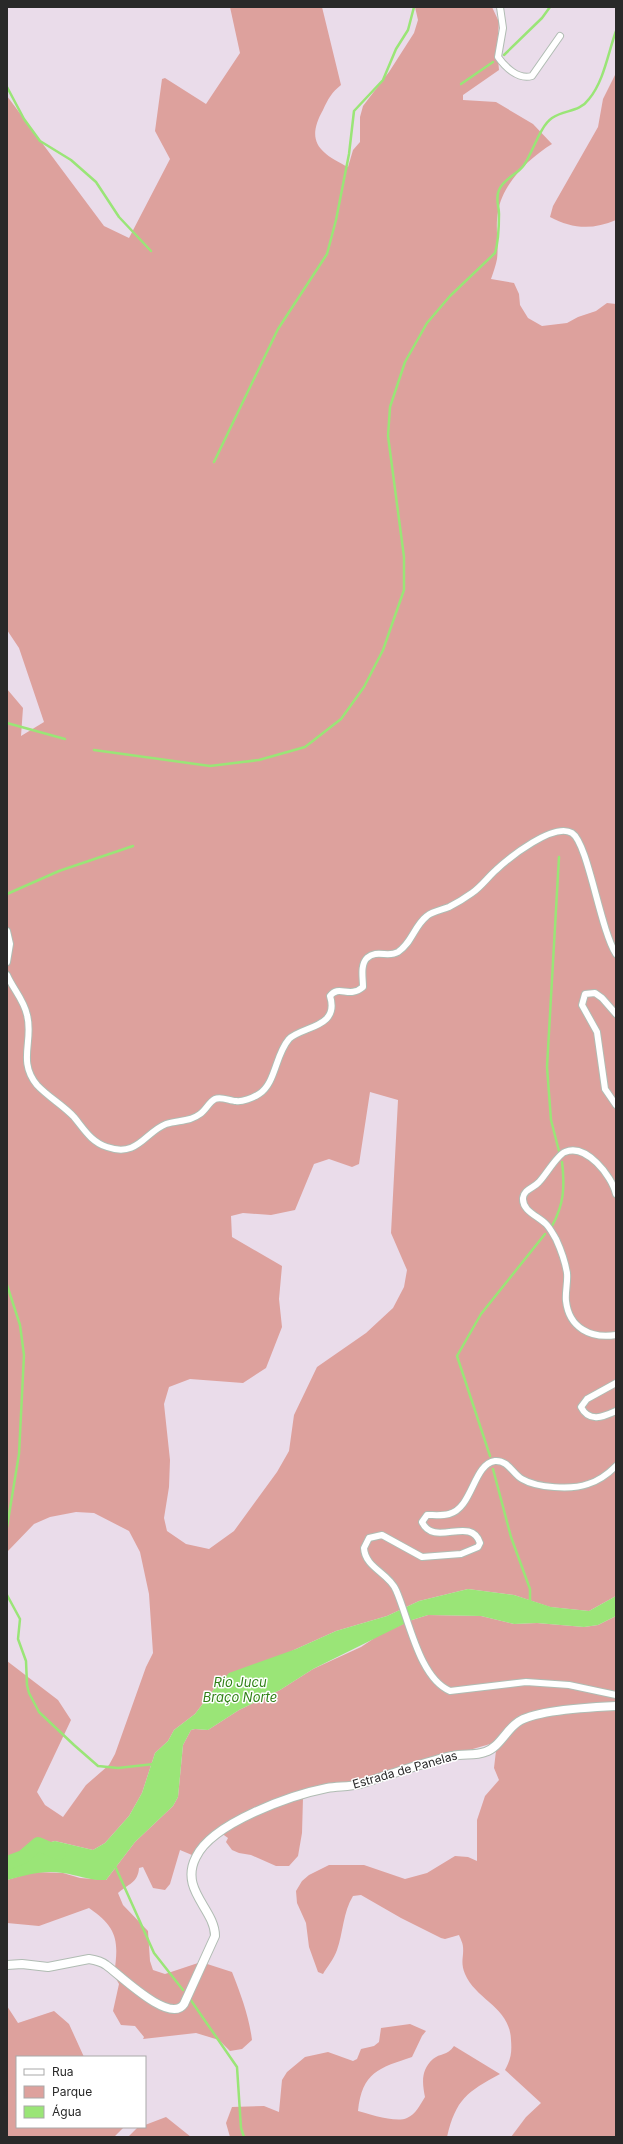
<svg xmlns="http://www.w3.org/2000/svg" width="623" height="2144" font-family="Inter,sans-serif">
  <rect width="100%" height="100%" fill="#eadcea"/>
  <g fill="#dda19d" fill-rule="evenodd">
    <path d="M230 7H322L341 85C332 92 328 99 323 110 305 142 320 153 348 167L353 150 360 142V117L363 106 389 72 414 33 418 20 415 7H492L499 22 497 48 499 70 463 95V100L496 102 533 124 552 144C529 158 502 184 498 212 495 228 499 243 497 259 496 265 493 273 491 279L514 283 519 294 520 305 528 318 542 326 567 323 578 317 596 311 607 303 616 304V1596L589 1611 550 1607 514 1595 468 1589 419 1601 387 1616 336 1631 296 1649 214 1689 195 1714 174 1730 168 1741 155 1753 142 1793 129 1816 105 1843 93 1850 55 1841 44 1844 7 1862V1661L58 1700 71 1720 37 1792 45 1805 63 1817 86 1785 109 1765 115 1754 146 1667 153 1653 149 1594 140 1552 129 1531 94 1513 76 1512 50 1517 34 1524 7 1552V689L23 708 21 736 44 722 19 648 7 630V96L104 226 129 238 170 159 155 131 162 79 165 78 206 104 240 53ZM370 1092 398 1100 391 1233 407 1270 404 1287 393 1308 366 1333 317 1367 294 1415 289 1451 277 1472 234 1531 209 1549 186 1544 167 1531 164 1518 169 1487 170 1460 164 1404 169 1387 190 1379 243 1383 266 1368 282 1327 279 1299 282 1266 232 1237 231 1216 243 1213 271 1215 295 1210 314 1164 329 1159 352 1167 359 1164Z"/>
    <path d="M616 73V220C593 230 572 229 550 217L553 206 598 127 603 99Z"/>
    <path d="M428 1615 481 1616 514 1624 537 1623 584 1627 598 1625 616 1616V2137H511L526 2117 541 2103 505 2070C511 2059 512 2052 511 2040 510 2007 476 2000 465 1974 460 1962 464 1957 463 1947 463 1943 460 1938 459 1935L445 1939 441 1938 401 1918 361 1895 353 1896C343 1912 343 1933 337 1950 334 1959 327 1967 323 1974L318 1972 309 1947 306 1923 297 1903 296 1891 302 1881 309 1875 329 1865H364L405 1879 427 1873 455 1856 468 1857 477 1861V1820L485 1796 499 1780 494 1768 497 1742 303 1798 302 1833 298 1856 289 1866H276L251 1855 239 1853 232 1850 226 1842 228 1838 217 1830 202 1842 192 1855 180 1850 170 1884 165 1890 153 1888 143 1867 139 1868C138 1883 128 1884 118 1893L123 1905 148 1931 150 1961 153 1970 165 1974 201 1962 232 1972C241 1995 249 2016 252 2040L242 2049 230 2051 219 2040 196 2033 143 2039 144 2037 135 2026 121 2025 113 2011 119 1984 114 1975C119 1941 118 1928 89 1908L39 1926 7 1923V1880L34 1872 63 1873 80 1878 106 1880 135 1842 173 1806 178 1797 183 1745 191 1730 195 1729 208 1730 239 1710 280 1690 313 1669 361 1647 379 1635 412 1620Z"/>
    <path d="M7 2006 18 2023 54 2011 69 2024 84 2057H17V2127H124L114 2137H7Z"/>
    <path d="M410 2024 426 2031 422 2036 412 2057C379 2068 362 2072 358 2111 369 2114 396 2123 407 2118 416 2114 420 2105 425 2097 422 2082 421 2070 433 2059 440 2053 447 2056 454 2046L500 2074C467 2092 456 2099 447 2137H230L226 2123 232 2107 264 2106 279 2112 282 2080 287 2072 305 2057 328 2052 353 2061 357 2059 361 2049 374 2046 379 2042 381 2028Z"/>
    <path d="M166 2117 191 2137H128L138 2127H145V2125Z"/>
  </g>
  <path fill="#9ae577" d="M468 1589 514 1595 551 1607 589 1611 616 1596V1616L598 1625 584 1627 537 1623 514 1624 481 1616 428 1615 412 1620 313 1669 280 1690 239 1710 208 1730 195 1729 191 1730 183 1745 178 1797 173 1806 135 1842 106 1880C90 1881 78 1875 63 1873 41 1870 28 1875 7 1880V1862L44 1844 55 1841 93 1850 105 1843 129 1816 142 1793 155 1753 168 1741 174 1730 195 1714 214 1689 229 1673 296 1649 336 1631 387 1616 419 1601Z"/>
  <g fill="none" stroke-linecap="round" stroke-linejoin="round">
    <g stroke="#9ae577" stroke-width="2.5">
      <path d="M504 55 542 18 550 7"/>
      <path d="M461 84 493 62"/>
      <path d="M7 87 24 119 40 141 71 160 96 182 119 217 151 251"/>
      <path d="M214 462 278 329 327 254 336 220 349 154 354 111 383 80 396 49 408 30 414 7"/>
      <path d="M7 723 65 739"/>
      <path d="M94 750 210 766 259 760 305 747 341 719 364 687 383 650 404 590V557L388 436 390 407 405 362 427 323 450 296 495 253C498 243 499 225 499 214 499 205 495 199 499 190 504 178 517 175 524 165 533 152 540 126 552 118 565 109 579 113 589 99 604 81 608 53 616 31"/>
      <path d="M7 894 59 871 133 846"/>
      <path d="M559 1151 551 1120 547 1067 559 857"/>
      <path d="M552 1226C564 1204 565 1187 562 1162"/>
      <path d="M7 1285 20 1325 24 1355 19 1454 7 1527"/>
      <path d="M490 1456 457 1356 481 1314 545 1234"/>
      <path d="M493 1469 511 1537 530 1589V1602"/>
      <path d="M7 1595 20 1619 18 1639 26 1661 27 1685 29 1693 39 1712 74 1745 98 1766 118 1768 154 1764"/>
      <path d="M115 1866 154 1953 183 1990"/>
      <path d="M190 1999 237 2067 241 2128 244 2137"/>
    </g>
    <path stroke="#9ae577" stroke-width="14" d="M7 1863 23 1857 38 1844 59 1853"/>
    <defs>
      <g id="minor">
        <path d="M500 7 503 28 498 57C505 67 518 80 532 76L560 36"/>
        <path d="M7 931 10 944 7 962"/>
        <path d="M7 975C13 989 24 1000 27 1015 34 1040 17 1061 37 1085 48 1097 63 1105 74 1117 84 1129 91 1142 107 1147 138 1158 145 1132 166 1124 177 1120 190 1122 200 1114 206 1110 209 1102 215 1099 221 1096 230 1101 236 1101 242 1102 253 1098 259 1094 276 1083 275 1055 289 1039 302 1026 340 1028 330 996 339 984 349 999 363 987 363 978 360 965 367 958 377 949 388 958 398 952 412 943 414 926 427 916 433 911 442 910 449 907 457 903 465 898 472 893 481 887 488 877 496 870 510 857 554 822 572 833 588 843 600 929 616 954"/>
        <path d="M616 1014 602 998 595 993 585 994 582 1005 597 1032 605 1089 616 1105"/>
        <path d="M616 1194C612 1176 586 1143 565 1152 557 1155 546 1175 539 1182 534 1188 524 1189 523 1198 522 1211 538 1216 546 1224 550 1228 553 1234 556 1239 561 1250 565 1261 567 1273 568 1282 565 1292 566 1301 569 1328 591 1339 616 1335"/>
        <path d="M616 1383 587 1399 581 1407C589 1423 603 1417 616 1411"/>
        <path d="M616 1466C608 1474 598 1481 588 1484 572 1490 537 1488 522 1479 513 1474 508 1460 495 1461 473 1464 473 1508 449 1514 442 1516 434 1515 427 1515L422 1522C434 1548 471 1515 480 1543L478 1547 461 1554 422 1557 382 1535 369 1538 364 1548C365 1568 389 1573 396 1590 409 1619 419 1678 450 1691L526 1682 569 1685 616 1695"/>
      </g>
      <path id="tertiary" d="M7 1965 22 1964 48 1967 89 1959C95 1960 101 1961 106 1965 119 1974 170 2025 184 2004L215 1936C215 1909 179 1890 196 1857 212 1823 291 1795 327 1788 338 1786 349 1787 360 1784 390 1775 421 1763 452 1756 463 1753 475 1756 485 1752 499 1748 506 1730 518 1722 535 1710 594 1707 616 1706"/>
    </defs>
    <use href="#minor" stroke="#b0bcb3" stroke-width="8"/>
    <use href="#tertiary" stroke="#b0bcb3" stroke-width="10"/>
    <use href="#minor" stroke="#fff" stroke-width="6"/>
    <use href="#tertiary" stroke="#fff" stroke-width="8"/>
  </g>
  <g text-anchor="middle" stroke-width="3" stroke-linejoin="round" paint-order="stroke">
    <g font-size="12" fill="#292929" stroke="#fff">
      <text transform="translate(405 1770) rotate(-16)" y="4">Estrada de Panelas</text>
    </g>
    <g font-size="13" font-style="italic" fill="#318217" stroke="#fff">
      <text x="240" y="1687">Rio Jucu<tspan x="240" dy="15">Braço Norte</tspan></text>
    </g>
  </g>
  <rect width="623" height="2144" fill="none" stroke="#292929" stroke-width="16"/>
  <rect x="16" y="2056" width="130" height="72" fill="#ffffff" stroke="#a9a9a9"/>
  <rect x="24" y="2069" width="20" height="6" fill="#ffffff" stroke="#a9a9a9"/>
  <text x="52" y="2076" font-size="12" fill="#292929">Rua</text>
  <rect x="24" y="2086" width="20" height="12" fill="#dda19d" stroke="#a9a9a9"/>
  <text x="52" y="2096" font-size="12" fill="#292929">Parque</text>
  <rect x="24" y="2106" width="20" height="12" fill="#9ae577" stroke="#a9a9a9"/>
  <text x="52" y="2116" font-size="12" fill="#292929">Água</text>
</svg>
